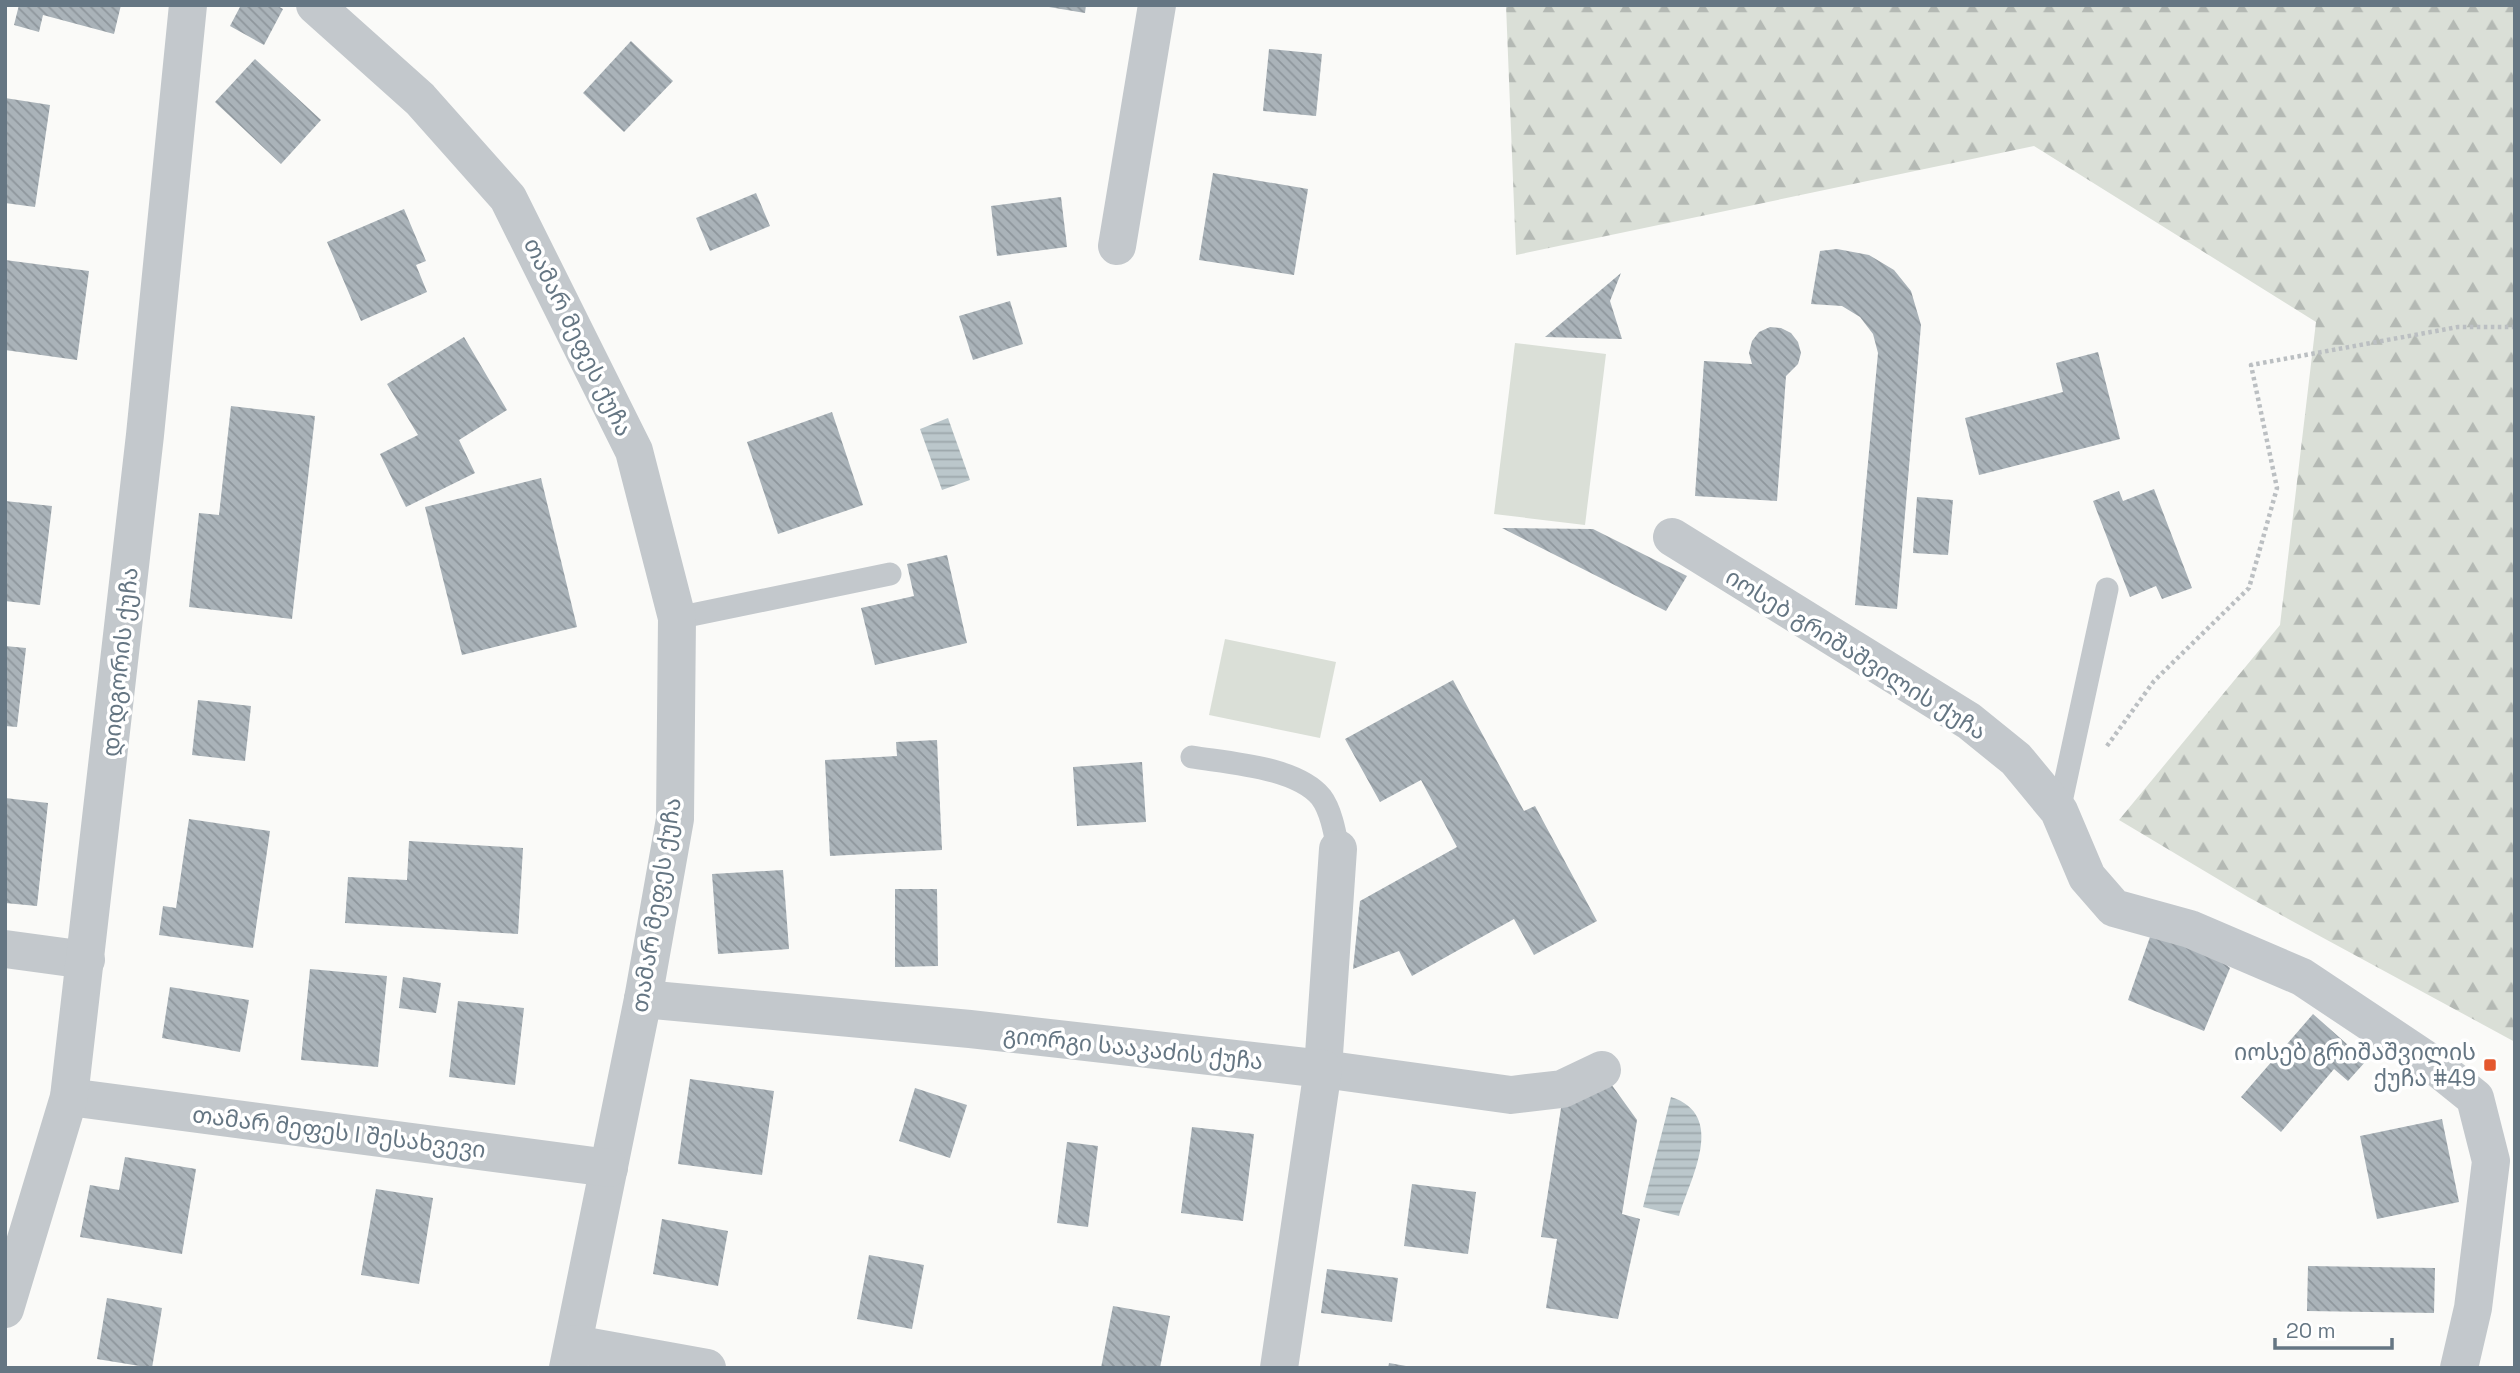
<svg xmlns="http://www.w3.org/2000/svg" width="2520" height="1373" font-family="'Space Grotesk','Noto Sans Georgian',sans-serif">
  <defs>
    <pattern id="forest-firs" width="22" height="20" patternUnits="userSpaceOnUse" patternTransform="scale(1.75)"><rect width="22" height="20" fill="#dadfd7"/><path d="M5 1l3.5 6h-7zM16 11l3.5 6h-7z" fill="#b4b9b4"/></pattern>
    <pattern id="water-rules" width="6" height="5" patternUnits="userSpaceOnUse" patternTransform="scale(1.75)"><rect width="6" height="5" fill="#bbc7cb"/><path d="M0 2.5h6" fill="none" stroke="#9ca6aa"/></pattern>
    <pattern id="building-back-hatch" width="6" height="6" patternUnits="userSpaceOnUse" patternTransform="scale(1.75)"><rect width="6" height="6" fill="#aab3b9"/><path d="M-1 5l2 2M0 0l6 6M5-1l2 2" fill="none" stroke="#8e969c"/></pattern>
  </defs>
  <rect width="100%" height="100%" fill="#fafaf8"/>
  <path fill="url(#forest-firs)" d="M1506 5H2515V1042L2248 897 2119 820 2280 625 2316 322 2034 146 1516 255Z"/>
  <g fill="#dadfd7">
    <path d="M1515 343 1606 354 1585 525 1494 514Z"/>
    <path d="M1225 639 1336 662 1320 738 1209 715Z"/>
  </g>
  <g fill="url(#water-rules)">
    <path d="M948 418 970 480 942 490 920 429Z"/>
    <path d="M1671 1097C1727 1115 1691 1177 1679 1216L1643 1207Z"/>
  </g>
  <g fill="url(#building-back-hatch)">
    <path d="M19 5H121L114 34 43 15 39 32 14 25Z"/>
    <path d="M241 5H276L283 9 264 45 230 26Z"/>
    <path d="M1037 5H1086L1085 13Z"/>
    <path d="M631 41 673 81 624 132 583 93Z"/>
    <path d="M1269 49 1322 54 1316 116 1263 111Z"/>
    <path d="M255 59 321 120 281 164 215 102Z"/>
    <path d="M5 98 50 105 35 207 5 203Z"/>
    <path d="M1213 173 1308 189 1294 275 1199 260Z"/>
    <path d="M756 193 770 226 710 251 696 218Z"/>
    <path d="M1061 197 1067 247 997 256 991 206Z"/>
    <path d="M404 209 426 261 416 265 427 292 361 321 327 242Z"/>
    <path d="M1837 249 1869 255 1894 270 1911 291 1921 325 1897 609 1855 605 1878 353 1873 334 1860 317 1842 306 1811 304 1820 251Z"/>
    <path d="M5 260 89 271 77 360 5 350Z"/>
    <path d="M1621 273 1610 301 1622 339 1545 337Z"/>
    <path d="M1010 301 1023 344 973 360 959 316Z"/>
    <path d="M1770 327 1781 328 1791 333 1798 342 1801 353 1798 364 1786 376 1777 501 1695 496 1704 361 1752 364 1749 353 1752 341 1759 332Z"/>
    <path d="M464 337 507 410 459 440 475 473 406 507 380 454 418 435 387 384Z"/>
    <path d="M2098 352 2120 439 1979 475 1965 418 2063 392 2056 363Z"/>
    <path d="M231 406 315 416 292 619 189 607 199 513 219 515Z"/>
    <path d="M832 412 863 505 778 534 747 442Z"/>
    <path d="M541 478 577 627 462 655 425 507Z"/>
    <path d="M2154 489 2192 588 2162 599 2156 586 2130 597 2093 501 2119 491 2123 501Z"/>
    <path d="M1917 497 1953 500 1948 555 1913 553Z"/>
    <path d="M5 501 52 506 40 605 5 601Z"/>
    <path d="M1502 528 1593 529 1687 576 1666 611Z"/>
    <path d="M947 555 967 643 875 665 861 608 914 596 907 564Z"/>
    <path d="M5 646 26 648 17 727 5 726Z"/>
    <path d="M1453 680 1524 811 1535 806 1597 921 1534 955 1514 919 1412 976 1399 951 1353 969 1360 901 1457 847 1421 780 1380 802 1345 739Z"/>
    <path d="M198 700 251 706 245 761 192 755Z"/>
    <path d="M937 740 942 850 830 856 825 760 897 756 896 742Z"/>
    <path d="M1142 762 1146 822 1077 826 1073 767Z"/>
    <path d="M5 798 48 803 37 906 5 903Z"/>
    <path d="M189 819 270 831 253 948 159 935 163 906 176 908Z"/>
    <path d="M409 841 523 848 518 934 345 923 348 877 407 880Z"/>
    <path d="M783 870 789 949 718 954 712 874Z"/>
    <path d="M895 889H937L938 966 895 967Z"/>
    <path d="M2150 937 2201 943 2230 968 2204 1031 2128 1000Z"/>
    <path d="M310 969 387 976 378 1067 301 1060Z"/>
    <path d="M403 977 441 983 436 1013 399 1008Z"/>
    <path d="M170 987 249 1000 240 1052 162 1038Z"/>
    <path d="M458 1001 524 1008 515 1085 449 1077Z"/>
    <path d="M2313 1014 2366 1061 2348 1081 2334 1069 2281 1132 2241 1097Z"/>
    <path d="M1606 1077 1637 1120 1622 1214 1640 1219 1618 1319 1546 1308 1557 1239 1541 1237 1561 1108Z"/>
    <path d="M690 1079 774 1091 762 1175 678 1164Z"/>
    <path d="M915 1088 967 1105 950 1158 899 1141Z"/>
    <path d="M2442 1119 2459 1202 2377 1219 2360 1136Z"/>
    <path d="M1192 1127 1254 1134 1243 1221 1181 1213Z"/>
    <path d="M1067 1142 1098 1146 1088 1227 1057 1223Z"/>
    <path d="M125 1157 196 1169 182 1254 80 1237 90 1185 119 1190Z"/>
    <path d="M1412 1184 1476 1192 1468 1254 1404 1246Z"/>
    <path d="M376 1189 433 1198 419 1284 361 1275Z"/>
    <path d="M662 1219 728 1231 718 1286 653 1274Z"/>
    <path d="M869 1255 924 1265 912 1329 857 1319Z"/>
    <path d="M2308 1266 2435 1268 2434 1313 2307 1311Z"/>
    <path d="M1327 1269 1398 1278 1392 1322 1321 1313Z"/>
    <path d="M107 1298 162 1308 152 1368 97 1359Z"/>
    <path d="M1113 1306 1170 1316 1160 1368H1101Z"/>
    <path d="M1389 1363 1406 1366V1368H1388Z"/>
  </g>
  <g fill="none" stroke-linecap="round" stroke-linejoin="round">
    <path stroke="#bbbfc2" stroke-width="4.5" stroke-dasharray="3.5 3.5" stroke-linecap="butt" d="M2107 746 2154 681 2249 588 2277 488 2251 365 2458 327H2515"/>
    <g stroke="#c3c8cc" stroke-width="23">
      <path d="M677 618 890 574"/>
      <path d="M1192 757C1229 763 1296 767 1321 797 1331 810 1335 833 1338 849"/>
      <path d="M2059 811 2107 589"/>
    </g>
    <g stroke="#c3c8cc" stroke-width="38">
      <path d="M315 5 420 99 508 198 634 451 677 618 675 819 643 999 568 1368"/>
      <path d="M1117 246 1157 5"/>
      <path d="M1672 537 1969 721 2016 759 2059 811 2087 877 2114 908 2190 929 2302 977 2434 1065 2475 1098 2491 1161 2473 1308 2459 1368"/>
      <path d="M1338 849 1323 1069 1511 1095 1562 1089 1602 1070"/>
      <path d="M5 949 86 960"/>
      <path d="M643 999 970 1029 1323 1069 1279 1368"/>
      <path d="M69 1097 609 1168"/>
      <path d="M5 1309 69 1097 145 435 188 5"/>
      <path d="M574 1344 707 1368"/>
    </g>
  </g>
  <rect fill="#e4572e" stroke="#fff" stroke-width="2.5" x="2483" y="1058" width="14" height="14" rx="3.5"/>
  <g text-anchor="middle" stroke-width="7" stroke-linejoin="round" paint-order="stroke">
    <g font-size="23" fill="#657683" stroke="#fff">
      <text transform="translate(578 337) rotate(64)" y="8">თამარ მეფეს ქუჩა</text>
      <text transform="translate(1856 654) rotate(32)" y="8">იოსებ გრიშაშვილის ქუჩა</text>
      <text transform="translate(120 662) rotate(-84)" y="8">დიდგორის ქუჩა</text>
      <text transform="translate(656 905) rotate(-81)" y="8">თამარ მეფეს ქუჩა</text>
      <text transform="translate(1133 1048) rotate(6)" y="8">გიორგი სააკაძის ქუჩა</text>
      <text transform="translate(339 1132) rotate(7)" y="8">თამარ მეფეს I შესახვევი</text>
    </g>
    <g font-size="23" fill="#657683" stroke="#fff" text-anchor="end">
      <text x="2476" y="1060">იოსებ გრიშაშვილის<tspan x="2476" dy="26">ქუჩა #49</tspan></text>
    </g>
  </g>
  <rect width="2520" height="1373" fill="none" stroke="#657683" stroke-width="14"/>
  <path d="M2275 1338v10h117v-10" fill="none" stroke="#657683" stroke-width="3.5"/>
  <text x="2286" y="1338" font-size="21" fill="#657683" stroke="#ffffff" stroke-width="5" paint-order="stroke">20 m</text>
</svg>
